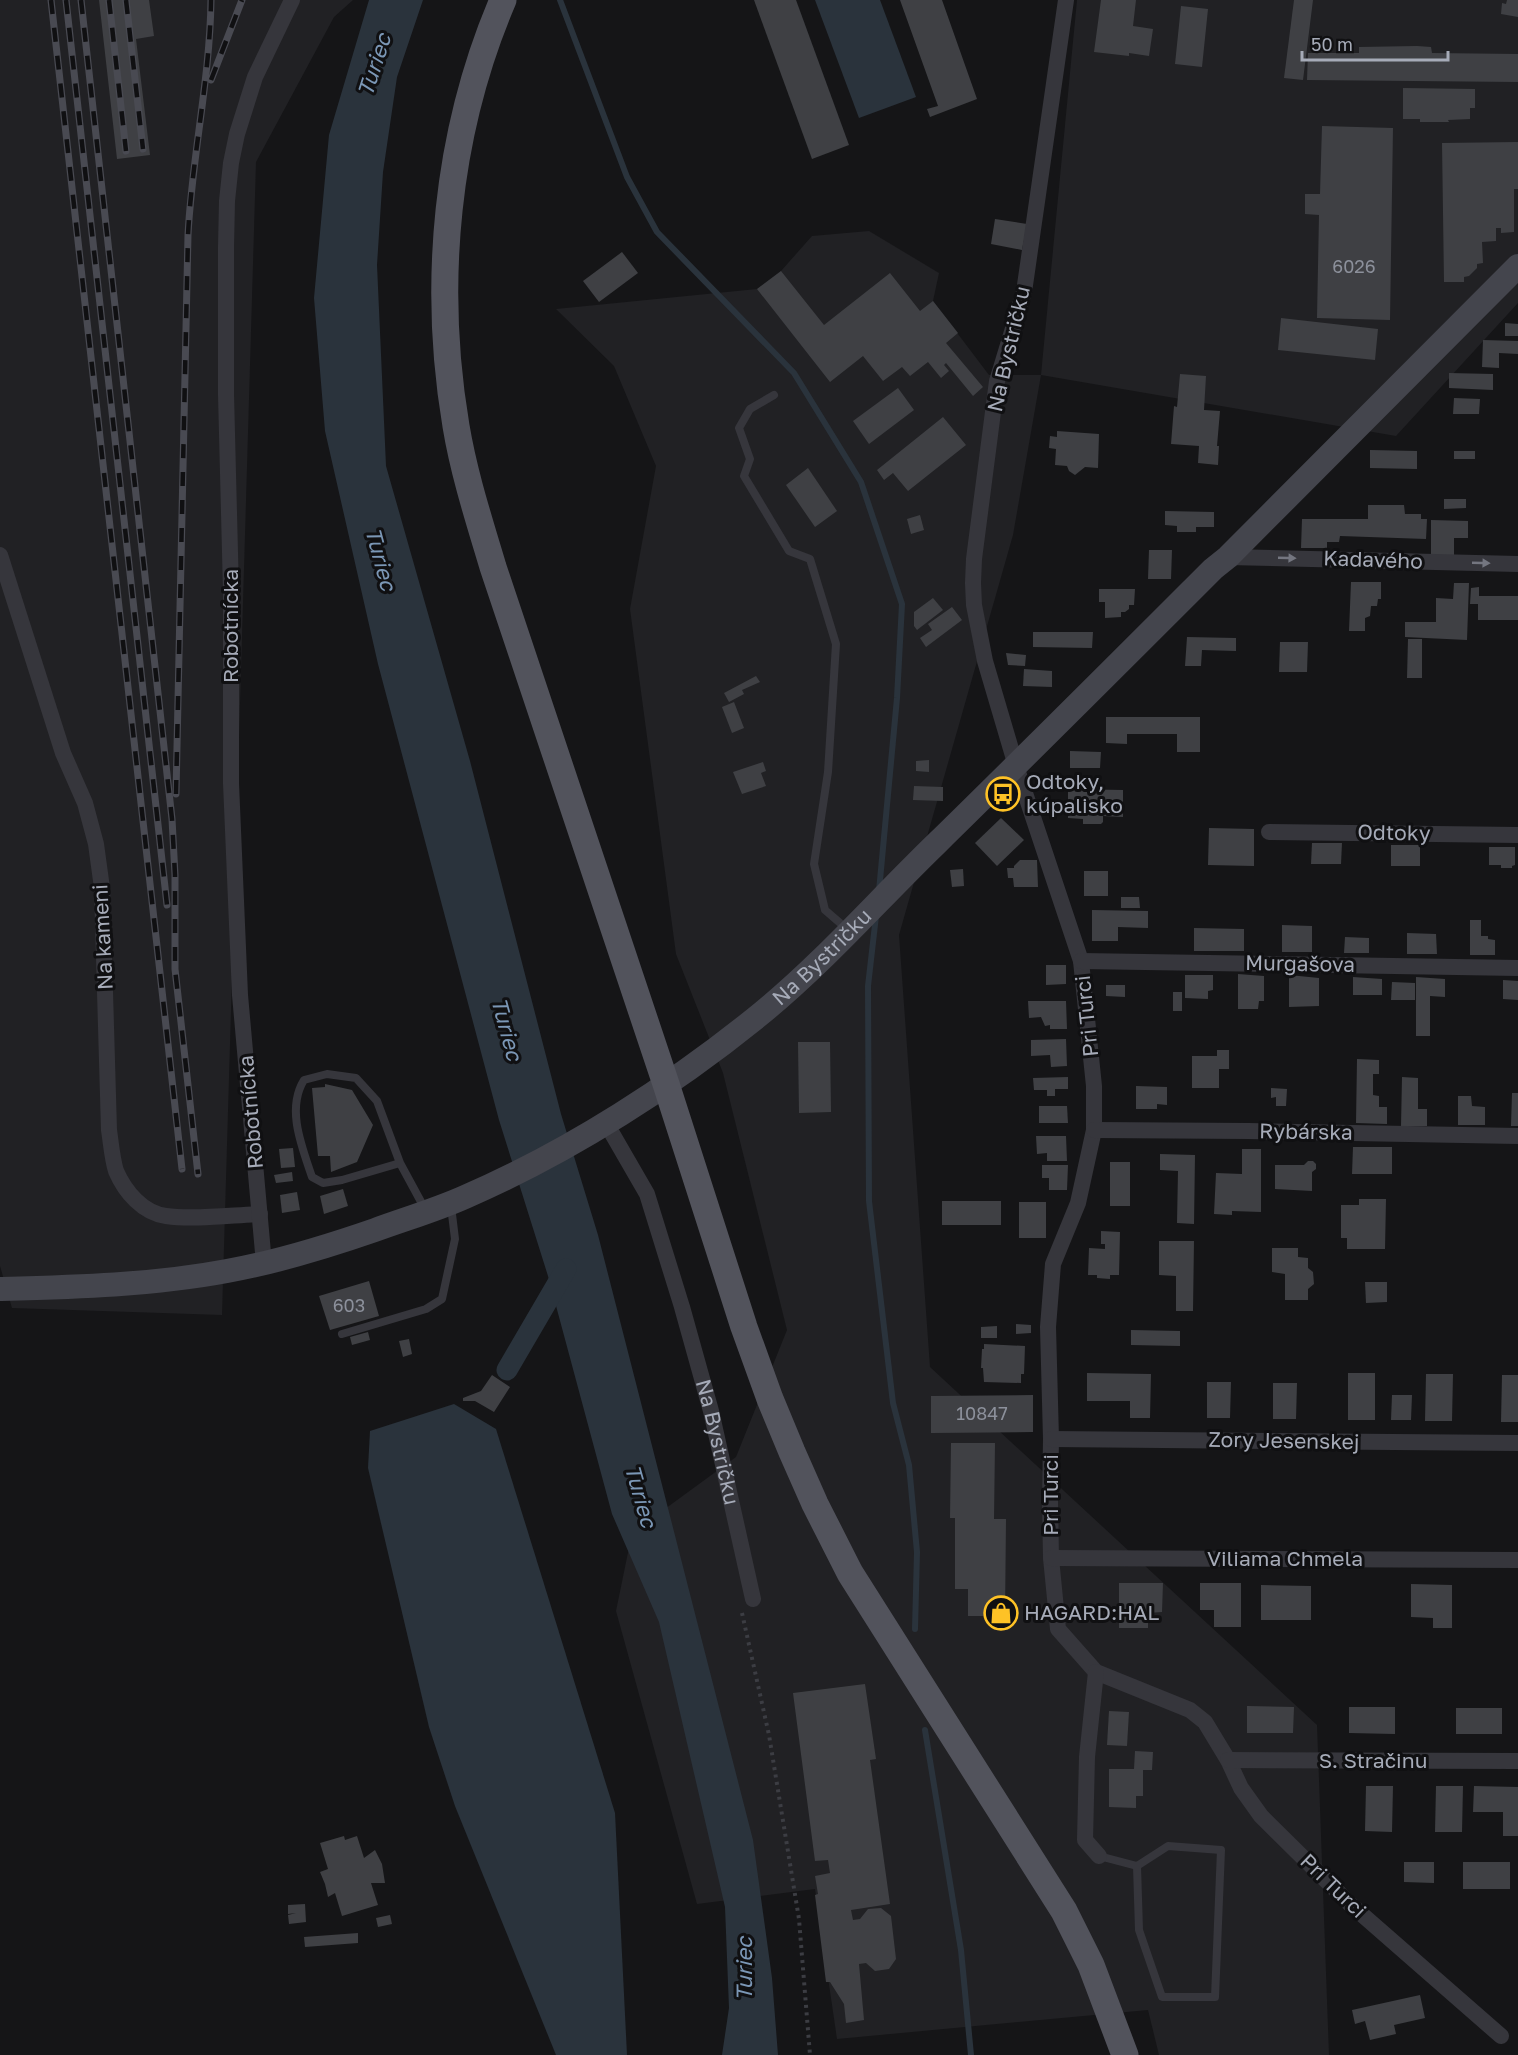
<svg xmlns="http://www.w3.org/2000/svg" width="1518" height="2055" font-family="'Golos Text',sans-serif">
  <rect width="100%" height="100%" fill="#151517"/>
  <g fill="#212124">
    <path d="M0 0H353L334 17 256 162 222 1315 12 1308 0 1266Z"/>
    <path d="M1077 0H1518V303L1396 436 1041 375 1013 535 899 935 930 1367 1317 1725 1329 2055H1159L1148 2010 837 2039 815 1889 697 1904 616 1611 632 1533 736 1457 787 1330 723 1073 676 954 630 609 656 466 614 366 556 309 757 289 781 271 812 236 869 231 939 273 933 301 989 375H1041Z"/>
  </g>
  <g fill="#2a333c">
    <path d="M369 0H423L397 77 383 172 377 265 386 466 470 761 561 1114 598 1235 753 1840 772 1978 778 2055H722L729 2008 725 1907 659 1622 612 1514 548 1276 499 1120 378 664 325 431 314 298 329 135Z"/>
    <path d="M815 0H880L916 97 859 118Z"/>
    <path d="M454 1404 496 1429 615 1813 627 2055H556L455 1806 429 1727 368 1468 370 1431Z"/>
  </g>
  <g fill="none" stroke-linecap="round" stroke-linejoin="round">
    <g stroke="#2a333c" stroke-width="6">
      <path d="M560 0 627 177 657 232 794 373 861 482 902 604 897 698 879 891"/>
      <path d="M876 916 868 986 869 1201 893 1403 909 1465 917 1552 915 1629"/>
      <path d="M925 1730 961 1950 971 2055"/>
    </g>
    <path stroke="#2a333c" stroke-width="21" d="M507 1370 566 1269"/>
  </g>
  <g fill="#3f4044">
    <path d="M99 0H149L154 36 136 39 150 155 117 159Z"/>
    <path d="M754 0H796L849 145 812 159Z"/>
    <path d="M900 0H942L977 99 930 117 927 109 938 106Z"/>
    <path d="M1101 0H1136L1133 26 1153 29 1149 56 1129 53V56L1094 52Z"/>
    <path d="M1294 0H1313L1303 80 1284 78Z"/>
    <path d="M1507 0H1518V17L1501 14 1502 3 1506 4Z"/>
    <path d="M1181 6 1208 9 1202 67 1175 64Z"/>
    <path d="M1417 46 1431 47 1432 53 1518 54V82L1307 80 1308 53H1359V47Z"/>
    <path d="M1403 88 1475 89V108H1470V119L1448 120 1449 122H1420V119H1403Z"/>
    <path d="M1322 126 1393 128 1390 320 1317 318 1319 215 1305 214V194H1320Z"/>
    <path d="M1518 142V189H1514V232L1501 233V228H1496V241L1482 242 1483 263 1477 264V268L1469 276 1464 277V282H1444L1442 143Z"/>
    <path d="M995 219 1027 224 1022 250 991 244Z"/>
    <path d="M622 252 638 273 599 302 583 281Z"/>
    <path d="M781 271 824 325 890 273 920 311 933 301 958 333 946 343 983 387 973 396 946 363 944 365 949 371 941 378 928 362 910 376 902 367 883 381 863 356 830 382 757 289Z"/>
    <path d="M1281 318 1378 329 1375 360 1278 350Z"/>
    <path d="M1505 323 1518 324V336H1505Z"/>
    <path d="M1483 340 1518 341V354L1499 353V368L1482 367Z"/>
    <path d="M1449 373 1493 374V390L1449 388Z"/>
    <path d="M1180 374 1206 376 1204 410 1220 411 1217 446H1219L1218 465 1198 463 1199 446 1171 444 1174 406 1177 407Z"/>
    <path d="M898 388 914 410 869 444 853 421Z"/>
    <path d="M1454 398 1480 399 1479 414H1453Z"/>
    <path d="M943 417 966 445 908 491 893 473 884 480 877 470Z"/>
    <path d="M1057 431 1099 434 1098 468 1085 467 1075 475 1069 471 1067 466 1055 465 1056 449 1049 448 1050 436 1057 437Z"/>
    <path d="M1370 450 1417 451V469L1370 468Z"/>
    <rect x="1454" y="451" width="21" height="8"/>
    <path d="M808 468 837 511 815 527 786 485Z"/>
    <path d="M1444 499H1466V508L1444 509Z"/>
    <path d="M1368 505H1404L1405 514H1421V519H1427L1426 539 1340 536 1339 542H1327V548H1301L1302 519H1368Z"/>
    <path d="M1165 511 1214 512V527H1196V532H1177V526L1165 525Z"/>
    <path d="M920 515 924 530 911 534 907 519Z"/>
    <path d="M1431 520 1468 521V538H1454V557H1431Z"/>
    <path d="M1149 550H1172L1171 579H1148Z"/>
    <path d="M1351 582H1381V599H1378L1377 606H1371L1370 616 1365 618V631H1349Z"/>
    <path d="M1454 583H1469L1467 640 1405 637V622H1436V598L1453 599Z"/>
    <path d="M1479 587V596H1518V620H1478V604H1470L1471 588Z"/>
    <path d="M1099 589H1135L1134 605H1129V609L1125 612H1121V617L1105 618V602H1099Z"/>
    <path d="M933 598 943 610 917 630 914 626V612Z"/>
    <path d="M952 607 962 620 926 647 920 638 932 630 928 624Z"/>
    <path d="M1033 632H1093L1092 648 1033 647Z"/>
    <path d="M1187 637 1236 638V651L1202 650 1201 666H1185Z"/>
    <path d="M1408 639H1422V678H1407Z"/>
    <path d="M1280 642H1308L1307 672H1279Z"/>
    <path d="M1006 653 1026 655 1025 666 1008 665Z"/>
    <path d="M1024 669 1052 671V687L1023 686Z"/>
    <path d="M756 676 760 682 742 690 744 694 729 702 724 693Z"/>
    <path d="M734 702 744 728 732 733 722 707Z"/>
    <path d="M1106 717H1200V752H1177V734H1127V744L1106 743Z"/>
    <path d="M1070 751 1101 752 1100 768H1070Z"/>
    <path d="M929 760V772L916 771V761Z"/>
    <path d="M763 762 766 771 761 773 766 786 742 794 733 772Z"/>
    <path d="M914 786 943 787V801L913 800Z"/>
    <path d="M1068 789 1123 790V817L1103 816V822L1101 824H1083V819L1068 818Z"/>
    <path d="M1001 818 1024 840 997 866 975 843Z"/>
    <path d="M1209 828 1254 829V866L1208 865Z"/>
    <path d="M1312 843H1342L1341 864H1311Z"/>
    <rect x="1391" y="845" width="29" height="21"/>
    <path d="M1489 847H1515V865L1512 866V868H1501V865H1489Z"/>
    <path d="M1020 860H1037L1038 887H1014L1013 878H1008L1007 868H1014V866Z"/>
    <path d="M963 869 964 886 952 887 950 870Z"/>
    <rect x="1084" y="871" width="24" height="25"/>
    <path d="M1121 897H1139L1140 908H1121Z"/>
    <path d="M1092 910 1148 911V928L1118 927V941H1092Z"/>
    <path d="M1470 920H1481V936H1488V939L1495 940V955H1470Z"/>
    <path d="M1282 925 1312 926V952H1282Z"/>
    <path d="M1194 928 1244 929V951H1194Z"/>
    <path d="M1407 933 1436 934 1437 954H1407Z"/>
    <path d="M1345 937 1369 938V953H1344Z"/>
    <path d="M1046 965H1066V984L1046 985Z"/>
    <path d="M1238 974 1264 976V1001H1259L1258 1009H1238Z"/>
    <path d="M1185 975H1213V990L1208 991V999L1185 998Z"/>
    <path d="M1289 975 1319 978V1006L1289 1007Z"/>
    <path d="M1353 977 1382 979V995H1353Z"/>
    <path d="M1416 977 1445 979V997L1430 996V1036H1416Z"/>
    <path d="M1503 980 1518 981V1000L1503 999Z"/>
    <path d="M1392 982 1415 983V1000H1391Z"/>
    <path d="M1106 985H1125V997L1106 996Z"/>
    <rect x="1173" y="992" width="9" height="19"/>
    <path d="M1028 1001H1066L1067 1029H1050V1025L1045 1026 1041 1017 1029 1018Z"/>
    <path d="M1066 1039 1067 1066 1051 1067 1050 1055 1031 1056V1040Z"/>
    <path d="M798 1042H830L831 1112 799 1113Z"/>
    <path d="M1217 1050H1229V1069H1219V1088H1192V1056H1217Z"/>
    <path d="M1357 1059 1379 1060V1074H1373V1095L1379 1096V1107H1387V1124L1356 1123Z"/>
    <path d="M1068 1077V1089H1055V1096H1047V1090H1034L1033 1078Z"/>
    <path d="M1402 1077 1418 1078V1109H1427V1126H1401Z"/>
    <path d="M325 1084 352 1090 373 1125 357 1162 331 1172 330 1156H318L312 1088 325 1087Z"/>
    <path d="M1136 1086 1167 1087V1105L1157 1104V1109H1136Z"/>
    <path d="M1271 1088 1287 1089 1286 1106H1276V1097L1271 1098Z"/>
    <path d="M1512 1093H1518V1126H1511Z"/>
    <path d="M1458 1096H1471L1472 1106 1485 1107V1125H1458Z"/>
    <path d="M1039 1106H1067L1068 1123H1039Z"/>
    <path d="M1036 1136H1066L1067 1161H1047V1153L1037 1154Z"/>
    <path d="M1353 1147H1392V1174H1352Z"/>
    <path d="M293 1148 295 1167 281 1168 279 1149Z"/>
    <path d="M1242 1149H1261V1212L1232 1211V1215L1214 1214 1216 1173 1242 1174Z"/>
    <path d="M1160 1154 1195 1155 1194 1224 1177 1223 1178 1171 1160 1170Z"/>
    <path d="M1308 1161H1313L1316 1164V1169L1312 1172V1191L1275 1189V1165H1304Z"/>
    <rect x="1110" y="1162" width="20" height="44"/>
    <path d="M1042 1165H1068L1067 1190H1049V1178H1042Z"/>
    <path d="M292 1172 293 1181 276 1183 274 1175Z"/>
    <path d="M343 1189 348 1206 324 1214 320 1196Z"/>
    <path d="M297 1192 300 1210 282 1213 280 1195Z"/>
    <path d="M1359 1199H1386L1385 1249H1347V1238H1341V1205H1359Z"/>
    <rect x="942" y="1201" width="59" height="24"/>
    <rect x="1019" y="1202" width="27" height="36"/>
    <path d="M1101 1231 1120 1232 1119 1275H1110V1279L1097 1278V1275H1088L1089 1248 1105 1249V1244H1101Z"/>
    <path d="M1159 1241H1194L1193 1311H1176V1276L1159 1275Z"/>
    <path d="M1272 1248H1298V1257L1308 1258V1268L1313 1272 1314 1284 1308 1289V1300H1285V1274L1272 1272Z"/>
    <path d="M369 1281 379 1316 330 1330 319 1296Z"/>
    <path d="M1365 1282H1387V1302L1366 1303Z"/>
    <path d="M1016 1324 1031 1325V1333L1016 1334Z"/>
    <path d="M997 1326V1338H981V1327Z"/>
    <path d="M1131 1330 1180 1331V1346L1131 1345Z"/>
    <path d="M368 1332 370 1340 352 1345 350 1337Z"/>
    <path d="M409 1339 412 1354 403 1357 399 1341Z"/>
    <path d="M984 1344 1025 1346 1024 1374H1021V1383L984 1382 983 1368H981L982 1349H984Z"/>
    <path d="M1087 1373 1151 1374 1150 1418H1130V1401H1087Z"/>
    <rect x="1348" y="1373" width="27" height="47"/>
    <path d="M1426 1374H1453L1452 1421H1425Z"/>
    <path d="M492 1375 510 1387 494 1412 475 1401H463V1398L481 1391Z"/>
    <path d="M1502 1375H1518V1422H1501Z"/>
    <path d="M1207 1382H1231L1230 1418H1207Z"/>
    <path d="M1273 1383H1297L1296 1419H1273Z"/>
    <path d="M1033 1395V1432L931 1433V1396Z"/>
    <path d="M1392 1395H1412L1411 1420H1391Z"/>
    <path d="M951 1443H995L994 1519H1006L1005 1616H968V1589H955V1518H950Z"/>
    <path d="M1119 1583H1163L1162 1612 1148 1613V1628H1119Z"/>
    <path d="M1200 1583H1241V1627H1214V1610H1200Z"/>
    <path d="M1411 1584 1452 1585V1628H1433V1618L1411 1617Z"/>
    <path d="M1261 1585 1311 1586V1620H1261Z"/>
    <path d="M865 1684 876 1759 870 1760 890 1904 851 1910 853 1920 860 1919 868 1909 881 1908 891 1916 896 1959 889 1969 875 1971 866 1963 859 1964 864 2020 846 2023 844 2004 830 1982H826L815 1895 818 1894 815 1876 830 1873 828 1860 815 1861 793 1693Z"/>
    <path d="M1247 1706 1294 1707 1293 1733H1247Z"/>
    <path d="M1349 1707H1395V1734L1349 1733Z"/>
    <rect x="1456" y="1708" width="46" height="26"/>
    <path d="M1109 1711 1129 1712 1127 1746 1107 1745Z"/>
    <path d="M1135 1751 1153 1752 1152 1770H1143V1796H1136V1808L1109 1807V1769H1134Z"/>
    <path d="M1366 1786H1393L1392 1832 1365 1831Z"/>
    <path d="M1436 1786H1463L1462 1832H1435Z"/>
    <path d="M1474 1786 1518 1787V1836H1503V1812H1473Z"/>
    <path d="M344 1836 345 1840 357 1836 364 1858 375 1850 382 1864 385 1883H371L378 1905 342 1916 335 1893 328 1897 325 1884 320 1872 328 1869 320 1843Z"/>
    <path d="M1404 1862H1434V1883L1404 1882Z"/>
    <rect x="1463" y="1862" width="47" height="27"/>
    <path d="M305 1904 306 1922 289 1924 288 1915 296 1913 288 1914V1905Z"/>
    <path d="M390 1915 392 1924 378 1927 376 1918Z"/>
    <path d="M358 1933V1943L305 1947 304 1937Z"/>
    <path d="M1420 1995 1425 2018 1394 2025 1396 2034 1370 2040 1365 2021 1355 2024 1352 2010Z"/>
  </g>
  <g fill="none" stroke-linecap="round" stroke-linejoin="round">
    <path stroke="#3c3d43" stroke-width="4" stroke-dasharray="3 4.5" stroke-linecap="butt" d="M742 1613 769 1735 799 1919 810 2055"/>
    <g stroke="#36363c" stroke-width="8">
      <path d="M774 395 750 409 739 428 750 459 744 476 789 551 810 559 836 644 828 772 814 864 825 910 847 929"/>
      <path d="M400 1163 342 1180 323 1183 312 1177C302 1147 286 1109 304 1080L327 1074 356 1078 377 1101 400 1163 426 1211"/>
      <path d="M342 1334 426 1309 442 1299 455 1239 451 1206"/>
      <path d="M1099 1856 1137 1866 1139 1930 1162 1997H1215L1221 1850 1168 1846 1137 1866"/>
    </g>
    <g stroke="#36363c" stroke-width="16">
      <path d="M1066 0 1024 292 997 381 974 559 973 583 974 605 985 661 1016 766 1081 961 1094 1086V1130L1078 1203 1053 1264 1048 1327 1051 1439 1050 1502 1051 1558 1058 1629 1096 1672 1190 1710 1205 1722 1228 1760 1241 1788 1261 1816 1350 1904 1501 2036"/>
      <path d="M0 555 63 753 85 803 96 844 102 888 109 1130C111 1143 112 1158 116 1171 125 1192 143 1213 166 1216 194 1220 232 1215 260 1214"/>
      <path d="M1228 557 1518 564"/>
      <path d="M1269 832 1518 835"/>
      <path d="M1081 961 1518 968"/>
      <path id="s1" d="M606 1123 647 1194 682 1307 711 1411 753 1599"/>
      <path d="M1094 1130 1248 1131 1518 1136"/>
      <path d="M264 1264 240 995 231 783V592L226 394V247L227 201 231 163 237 134 255 77 292 0"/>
      <path d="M1051 1439 1518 1443"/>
      <path d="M1051 1558 1518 1560"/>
      <path d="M1096 1672 1087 1757 1085 1840 1099 1856"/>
      <path d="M1228 1760 1518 1761"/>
    </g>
    <path stroke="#44454d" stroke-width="24" id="s2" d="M0 1289C75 1287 153 1285 227 1271 277 1262 326 1247 375 1230 405 1219 436 1210 465 1197 569 1152 675 1084 763 1012 825 961 879 899 937 843 1029 753 1121 661 1213 569L1228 557 1518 266"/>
    <path stroke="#52535c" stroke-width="27" d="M503 0C446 133 432 284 456 426 464 474 479 520 493 567L666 1084 744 1327 770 1399 792 1452 815 1504 850 1573 1064 1911 1091 1965 1125 2055"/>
    <defs>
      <g id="rail">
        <path d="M51 0 182 1169"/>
        <path d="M66 0 167 905"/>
        <path d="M81 0 172 819 175 875V969L198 1174"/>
        <path d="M109 0 126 151"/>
        <path d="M126 0 143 149"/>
        <path d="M211 80 242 0"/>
        <path d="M176 794 188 235C192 156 210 79 211 0"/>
      </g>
    </defs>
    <use href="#rail" stroke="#494a52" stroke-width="7"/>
    <use href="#rail" stroke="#101012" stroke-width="4.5" stroke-dasharray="14" stroke-linecap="butt"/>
  </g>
  <defs><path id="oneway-solid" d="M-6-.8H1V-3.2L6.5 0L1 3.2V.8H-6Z" transform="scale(1.5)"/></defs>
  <g fill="#747680">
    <use href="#oneway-solid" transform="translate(1287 558) rotate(2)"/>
    <use href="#oneway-solid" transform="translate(1481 563) rotate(2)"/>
  </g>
  <defs>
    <symbol id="bus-ring" viewBox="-11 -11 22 22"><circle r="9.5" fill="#101012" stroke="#fec226" stroke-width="1.5"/><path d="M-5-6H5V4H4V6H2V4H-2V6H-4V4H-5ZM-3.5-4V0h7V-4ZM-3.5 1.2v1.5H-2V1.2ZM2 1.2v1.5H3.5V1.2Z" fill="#fec226"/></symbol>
    <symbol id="shop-ring" viewBox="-11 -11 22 22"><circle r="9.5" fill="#101012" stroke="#fec226" stroke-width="1.5"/><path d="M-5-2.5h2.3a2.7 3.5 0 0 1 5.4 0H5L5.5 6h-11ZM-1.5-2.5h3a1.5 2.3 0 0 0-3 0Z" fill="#fec226"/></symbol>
  </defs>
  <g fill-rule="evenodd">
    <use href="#bus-ring" x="984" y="775" width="38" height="38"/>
    <use href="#shop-ring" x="982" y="1594" width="38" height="38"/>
  </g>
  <g text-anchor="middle" stroke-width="6" stroke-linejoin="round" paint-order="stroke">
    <g font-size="18" fill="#8c909b">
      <text x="1354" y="273">6026</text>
      <text x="349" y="1312">603</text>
      <text x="982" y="1420">10847</text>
    </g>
    <g font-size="21" fill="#a6abb8" stroke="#101012">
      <text transform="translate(1009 349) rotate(-77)" y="7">Na Bystričku</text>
      <text transform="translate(1373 560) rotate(2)" y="7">Kadavého</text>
      <text transform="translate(231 626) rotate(-90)" y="7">Robotnícka</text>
      <text transform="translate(1394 833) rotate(1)" y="7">Odtoky</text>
      <text transform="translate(103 937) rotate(-93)" y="7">Na kameni</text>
      <text dy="7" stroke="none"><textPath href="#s2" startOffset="910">Na Bystričku</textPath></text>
      <text transform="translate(1300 964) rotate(1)" y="7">Murgašova</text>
      <text transform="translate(1087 1016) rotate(-96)" y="7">Pri Turci</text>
      <text transform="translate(251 1112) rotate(-95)" y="7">Robotnícka</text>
      <text transform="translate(1306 1132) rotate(1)" y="7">Rybárska</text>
      <text transform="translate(1284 1441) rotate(1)" y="7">Zory Jesenskej</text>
      <text dy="7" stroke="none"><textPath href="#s1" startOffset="340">Na Bystričku</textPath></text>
      <text transform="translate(1051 1495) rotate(-90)" y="7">Pri Turci</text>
      <text x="1285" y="1566">Viliama Chmela</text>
      <text x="1373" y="1768">S. Stračinu</text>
      <text transform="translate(1333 1886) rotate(44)" y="7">Pri Turci</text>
    </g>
    <g font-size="21" fill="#a6abb8" stroke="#101012" text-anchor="start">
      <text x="1026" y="789">Odtoky,<tspan x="1026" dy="24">kúpalisko</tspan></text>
      <text x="1024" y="1620">HAGARD:HAL</text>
    </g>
    <g font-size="22" font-style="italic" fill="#7b97b6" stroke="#101012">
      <text transform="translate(374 65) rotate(-72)" y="8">Turiec</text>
      <text transform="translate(381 559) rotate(75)" y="8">Turiec</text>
      <text transform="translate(507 1029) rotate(75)" y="8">Turiec</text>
      <text transform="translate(641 1496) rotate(74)" y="8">Turiec</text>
      <text transform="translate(744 1969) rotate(-90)" y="8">Turiec</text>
    </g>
  </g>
  <path d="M1302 51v9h146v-9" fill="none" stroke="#a6abb8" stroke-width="3"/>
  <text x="1311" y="51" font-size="18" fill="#a6abb8" stroke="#101012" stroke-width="4.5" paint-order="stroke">50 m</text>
</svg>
